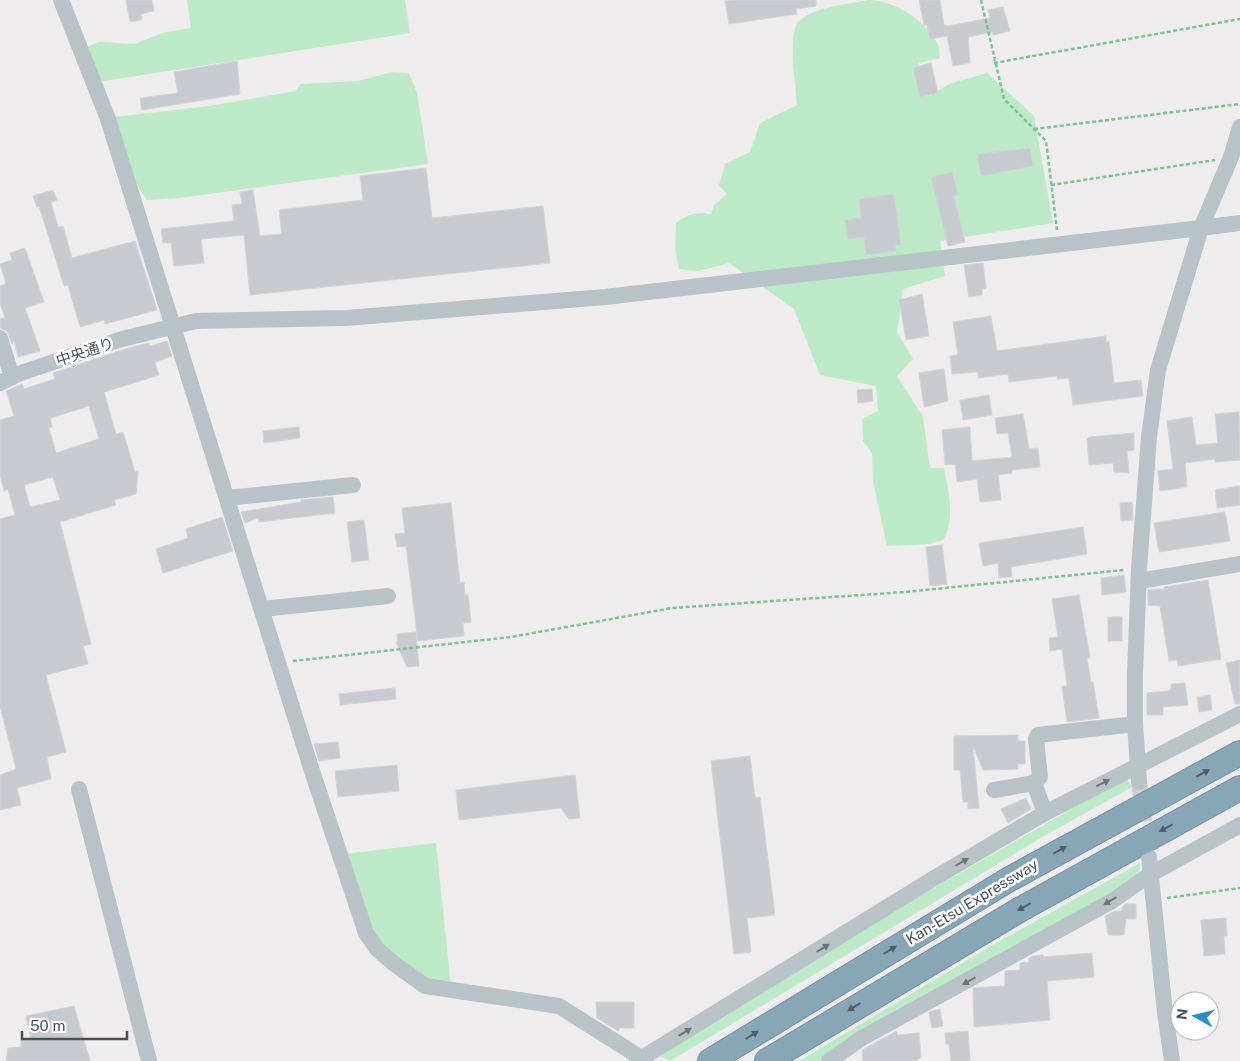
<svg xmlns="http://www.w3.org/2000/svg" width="1240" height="1061" font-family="'Public Sans','Noto Sans JP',sans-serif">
  <rect width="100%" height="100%" fill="#eeecec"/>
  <g fill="#bceac6">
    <path d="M187 0H405L410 33 98 82 84 48 99 42 135 44 162 33 191 28Z"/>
    <path d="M869 0C893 0 927 21 937 43 940 47 939 53 940 58L919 63 915 82 930 96 949 84 987 73 1034 116 1053 223 940 241 945 276 903 289 897 332 913 359 897 376 923 417 930 468H944C948 489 956 521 943 540L929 544 887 546 873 481 872 453 863 441 862 419 878 411 876 386 820 375 794 309 729 263 698 271 679 269 675 248 676 223C688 214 696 211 711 214L714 205 727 194 719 185 725 164 750 152 760 123 797 105C796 87 787 33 799 21 813 7 850 4 869 0Z"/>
    <path d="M392 72 409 73 417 93 428 164 180 198 147 200 135 183 114 117 209 106 296 91 300 84 358 81Z"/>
    <path d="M1126 778 1132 787 1044 836 670 1061 656 1054 930 890Z"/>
    <path d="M436 843 451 987C443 984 433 983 425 979 374 958 361 900 344 854Z"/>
    <path d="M1140 863 1139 874 1130 883 856 1036 819 1061H799L989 947Z"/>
  </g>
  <g fill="#c7cace" stroke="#d0d3d7" fill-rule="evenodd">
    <path d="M126 0H152L154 11 141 14 142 20 130 22Z"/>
    <path d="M734 0H816V6L796 9 797 14 729 24 725 1Z"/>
    <path d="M919 0H940L944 25 948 26 990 18 988 10 1003 7 1010 31 993 35V32L968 37 970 63 953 66 947 36 930 39 927 25H924Z"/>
    <path d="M237 61 240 94 142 110 140 98 178 93 174 72Z"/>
    <path d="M931 63 938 93 920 97 913 68Z"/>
    <path d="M1030 148 1033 166 981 176 977 154Z"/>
    <path d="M426 168 432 218 543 206 550 263 250 295 244 235 201 239 204 263 174 266 171 243H163L161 229 234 221 232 205 242 204 240 192 253 190 260 236 282 234 279 210 363 200 360 176Z"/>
    <path d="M952 172 958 195 954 196 965 242 948 246 931 177Z"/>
    <path d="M53 190 57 200 51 202 58 227 63 226 72 258 135 241 157 310 105 324 104 320 80 327 68 285 64 286 39 206 37 207 33 196Z"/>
    <path d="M894 194 901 245 895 246 896 251 866 255 864 237 848 239 845 220 861 218 859 199Z"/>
    <path d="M25 248 44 302 25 308 40 351 18 357 14 341 12 344 7 331 0 328V319L5 318 0 303V286L6 284 0 264 12 260 10 253Z"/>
    <path d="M983 263 986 288 982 289V295L969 297 964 265Z"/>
    <path d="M922 294 929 336 906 340 899 300Z"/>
    <path d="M991 316 997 351 1106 336V342L1109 341 1114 383 1141 380 1143 396 1073 405 1069 378 1057 379V376L1009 382 1008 374 978 378V372L952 374 950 356 958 355 953 322Z"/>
    <path d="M167 341 172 356 155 362 159 375 104 392 116 434 123 432 135 472 138 471 136 494 114 500 116 505 60 522 91 644 83 646 88 664 46 675 66 752 47 757 51 779 17 788 21 805 0 810V775L16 769 0 706V519L15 515 8 489 4 491 0 474V420L14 416 6 391 22 384 24 389 55 379 53 373 125 349 149 343 150 346ZM89 406 99 439 56 453 49 428 52 427 50 418ZM53 477 60 500 30 507 24 485Z"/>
    <path d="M944 369 948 401 924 407 919 373Z"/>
    <path d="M872 389 873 401 858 403 857 390Z"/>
    <path d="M989 395 992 415 963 420 960 400Z"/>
    <path d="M1239 412 1240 460 1215 462V459L1185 463 1187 487 1160 491 1158 471 1173 469 1167 421 1192 417 1196 445 1218 443 1215 414Z"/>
    <path d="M1023 414 1029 449 1038 448 1040 467 1012 470V473L998 475 1001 500 980 502 977 479 957 482 955 464 945 465 942 430 970 427 972 461 1012 457 1008 433 997 434 995 418Z"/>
    <path d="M299 427 300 438 264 443 263 431Z"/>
    <path d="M1134 433V450L1127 451 1129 473 1114 472 1113 463 1089 465 1087 439 1089 437Z"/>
    <path d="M1240 486V505L1217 508 1215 490Z"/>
    <path d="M333 497 335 513 259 522 258 518 245 523 241 512 301 502V500Z"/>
    <path d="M1132 502 1133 520 1121 521 1120 503Z"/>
    <path d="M451 503 460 583 464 582 465 595H468L471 622 463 623 464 636 418 641 406 546 397 547 395 534 405 533 402 508Z"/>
    <path d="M1225 512 1230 541 1159 552 1154 523Z"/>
    <path d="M222 517 233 551 163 573 156 549 188 538 186 529Z"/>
    <path d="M364 520 369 560 352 562 347 522Z"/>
    <path d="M1083 527 1087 554 1011 567 1012 577 999 578 998 563 983 566 979 543Z"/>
    <path d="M942 545 947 584 930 586 926 547Z"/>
    <path d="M1124 575 1126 592 1102 595 1101 578Z"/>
    <path d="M1208 580 1221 659 1178 666 1177 660 1169 661 1160 606 1148 605V590L1165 589 1164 587Z"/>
    <path d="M1079 595 1090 658H1087L1091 682H1093L1099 718 1067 722 1062 686H1067L1062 649 1050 651 1049 638 1058 637 1052 599Z"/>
    <rect x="1108" y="617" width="14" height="24"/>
    <path d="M416 632 419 666 407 667 396 642H398L397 634Z"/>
    <path d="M1240 660V704H1235L1226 663Z"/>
    <path d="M1185 683 1188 705 1163 707V715H1147V693L1168 691 1171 689V684Z"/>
    <path d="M395 688 396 699 340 705 339 694Z"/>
    <path d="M1210 695 1212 710 1199 712 1197 697Z"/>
    <path d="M1018 735V741H1025V764H1018V769L983 770 973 746 979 808 968 809V802H963L960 770H954V736Z"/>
    <path d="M338 742 340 758 319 761 314 744Z"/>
    <path d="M750 756 755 798 760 797 775 915 747 918 751 952 734 954 711 761Z"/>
    <path d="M397 765 399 791 338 797 335 771Z"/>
    <path d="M575 775 580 818 569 819 561 808 459 820 456 790Z"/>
    <path d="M1026 798 1031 809 1008 823 1001 809Z"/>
    <path d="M1125 904H1136V919H1126L1124 935H1108L1105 916 1115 911H1122V907Z"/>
    <path d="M1226 918 1227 936H1224L1225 954 1204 956 1201 920Z"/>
    <path d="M1092 953 1094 977 1047 981 1050 1020 974 1027 973 988 1005 986V971L1020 970V963L1029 962V958L1033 956 1043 955V957Z"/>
    <path d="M596 1002H634V1028H620L618 1031 597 1018Z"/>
    <path d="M74 1006 90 1061H6L8 1048 21 1047V1040L31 1039 26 1016Z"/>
    <path d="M940 1009 943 1026 932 1028 929 1012Z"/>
    <path d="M897 1031V1035L919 1033 921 1057 917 1061H863L862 1050Z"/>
    <path d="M968 1031 970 1061H951L949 1044H946L945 1033Z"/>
  </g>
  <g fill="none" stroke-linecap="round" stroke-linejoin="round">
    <path stroke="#cccdce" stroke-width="16" stroke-dasharray="16 8" stroke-linecap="butt" d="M1139 782 1148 850"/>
    <defs>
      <g id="highway">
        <path d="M710 1061 1008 880 1240 753"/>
        <path d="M767 1061 1021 909 1240 788"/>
      </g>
    </defs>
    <use href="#highway" stroke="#7292a3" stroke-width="26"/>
    <g stroke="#77c591" stroke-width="2.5" stroke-dasharray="4 2.5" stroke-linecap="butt">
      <path d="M981 0 1004 99 1046 141 1057 230"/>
      <path d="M994 63 1240 19"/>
      <path d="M1034 129 1240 104"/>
      <path d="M1051 185 1215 160"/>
      <path d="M293 661 511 637 672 608 905 592 1124 570"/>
      <path d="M1167 898 1240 888"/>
    </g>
    <g stroke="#b8c3c7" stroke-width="16">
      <path d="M61 0 108 119 311 768 366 933 377 949 392 962 425 986 559 1006 646 1061"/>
      <path d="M0 338 12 377"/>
      <path d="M0 383 18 374 122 339 196 321 346 318 605 297 1201 228 1231 157 1240 127"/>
      <path d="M227 498 353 485"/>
      <path d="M1139 581 1240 564"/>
      <path d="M262 609 388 596"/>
      <path d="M1139 782 1135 724V673L1139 569 1149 437 1158 370 1201 228 1240 223"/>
      <path d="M1034 783 1045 813"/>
      <path d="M79 789 149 1061"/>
      <path d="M994 790 1034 783 1040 777 1036 739 1038 735 1135 724"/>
      <path d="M1149 857 1165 1013 1172 1061"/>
      <path d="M637 1061 931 880 1045 813 1240 714"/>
      <path d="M829 1061 862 1038 1112 901 1151 874 1240 825"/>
    </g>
    <use href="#highway" stroke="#87a7b7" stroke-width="24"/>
  </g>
  <defs><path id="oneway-solid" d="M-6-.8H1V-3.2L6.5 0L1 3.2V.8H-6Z" transform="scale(1.25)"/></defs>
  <g fill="#505f65">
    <use href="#oneway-solid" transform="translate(1203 773) rotate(-28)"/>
    <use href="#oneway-solid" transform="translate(1166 828) rotate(152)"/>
    <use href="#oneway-solid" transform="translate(1060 850) rotate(-29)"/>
    <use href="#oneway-solid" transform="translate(1024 907) rotate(150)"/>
    <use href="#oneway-solid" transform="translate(890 950) rotate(-31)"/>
    <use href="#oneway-solid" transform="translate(854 1007) rotate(149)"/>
    <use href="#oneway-solid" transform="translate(752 1035) rotate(-32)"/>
  </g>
  <g fill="#687479">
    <use href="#oneway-solid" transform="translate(1103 783) rotate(-27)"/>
    <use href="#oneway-solid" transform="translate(962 862) rotate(-30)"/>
    <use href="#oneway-solid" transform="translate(1110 901) rotate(149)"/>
    <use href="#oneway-solid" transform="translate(823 948) rotate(-32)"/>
    <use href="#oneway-solid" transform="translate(969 981) rotate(150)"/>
    <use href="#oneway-solid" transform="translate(685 1032) rotate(-31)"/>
  </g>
  <g text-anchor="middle" stroke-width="5" stroke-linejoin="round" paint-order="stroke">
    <g font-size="15" fill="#465257" stroke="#fff">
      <text transform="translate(85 352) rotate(-18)" y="5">中央通り</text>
      <text transform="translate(972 902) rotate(-31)" y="5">Kan-Etsu Expressway</text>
    </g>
  </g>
  <g transform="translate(1195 1016) rotate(278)"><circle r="24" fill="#ffffff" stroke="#b5babc"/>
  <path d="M0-4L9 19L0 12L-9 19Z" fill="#268dcd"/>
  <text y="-8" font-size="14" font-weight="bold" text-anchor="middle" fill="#465257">N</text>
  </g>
  <path d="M22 1031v8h105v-8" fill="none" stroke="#465257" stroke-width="2.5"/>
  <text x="30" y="1031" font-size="15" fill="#465257" stroke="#ffffff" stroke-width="4" paint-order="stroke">50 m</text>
</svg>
